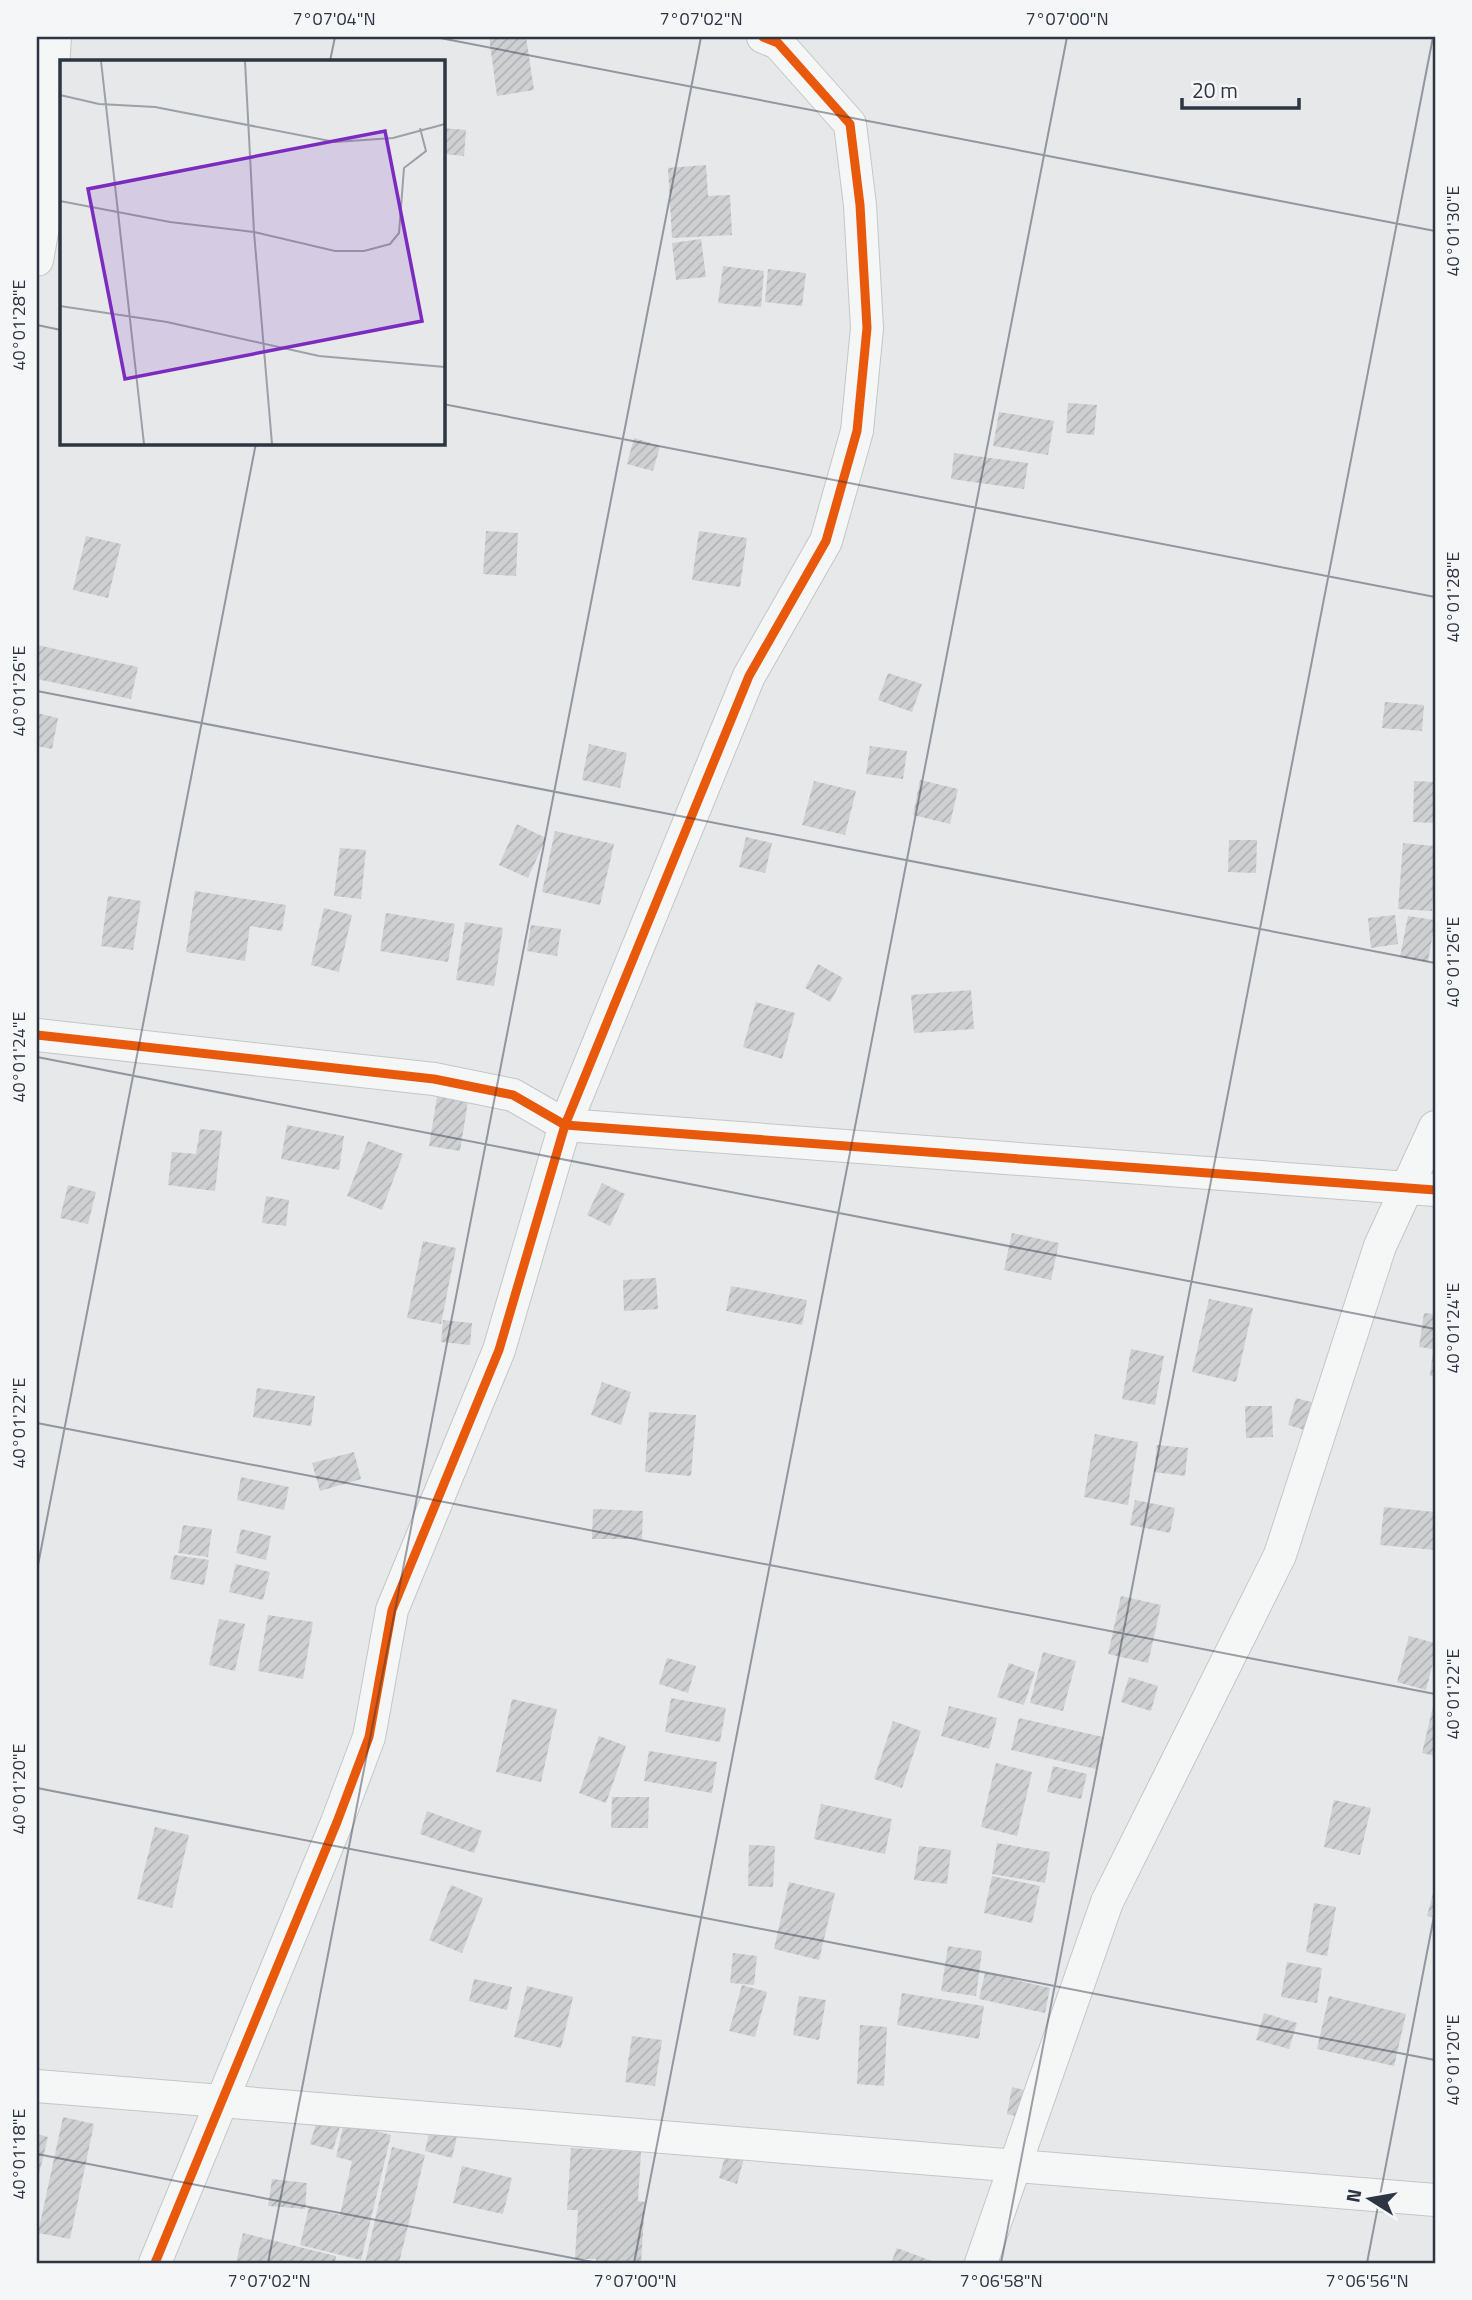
<svg xmlns="http://www.w3.org/2000/svg" width="1472" height="2300" font-family="'Titillium Web',sans-serif">
  <defs>
    <pattern id="building-hatch" width="6" height="6" patternUnits="userSpaceOnUse" patternTransform="scale(1.75)"><rect width="6" height="6" fill="#ced0d2"/><path d="M-1 1l2-2M0 6l6-6M5 7l2-2" fill="none" stroke="#b1b3b6"/></pattern>
  </defs>
  <rect width="100%" height="100%" fill="#e6e8ea"/>
  <g fill="url(#building-hatch)">
    <path d="M489 37H526L534 90 497 96Z"/>
    <path d="M443 128 466 130 464 156 443 154Z"/>
    <path d="M706 165 708 196 730 195 732 235 672 238 668 168Z"/>
    <path d="M701 239 706 277 676 280 672 243Z"/>
    <path d="M723 266 764 271 761 307 718 303Z"/>
    <path d="M768 269 806 273 802 306 765 302Z"/>
    <path d="M1068 403 1097 405 1094 435 1066 433Z"/>
    <path d="M999 412 1054 421 1048 455 993 446Z"/>
    <path d="M634 438 660 446 653 471 627 464Z"/>
    <path d="M954 453 1028 463 1024 489 951 479Z"/>
    <path d="M486 531 518 533 516 576 483 574Z"/>
    <path d="M699 531 747 538 740 587 692 580Z"/>
    <path d="M86 536 121 544 108 598 73 590Z"/>
    <path d="M37 645 138 667 131 699 37 679Z"/>
    <path d="M888 673 922 684 912 712 878 700Z"/>
    <path d="M1385 702 1424 705 1422 731 1382 728Z"/>
    <path d="M37 713 58 718 52 749 37 746Z"/>
    <path d="M589 744 627 753 620 788 582 780Z"/>
    <path d="M870 746 907 751 903 779 866 774Z"/>
    <path d="M920 780 958 789 950 824 913 815Z"/>
    <path d="M814 781 856 791 845 835 802 825Z"/>
    <path d="M1414 781 1435 782V823L1413 822Z"/>
    <path d="M517 824 546 838 528 878 499 865Z"/>
    <path d="M555 831 614 844 600 905 542 892Z"/>
    <path d="M746 837 772 843 765 873 739 867Z"/>
    <path d="M1229 840H1257L1256 873 1228 872Z"/>
    <path d="M1403 843 1435 846 1432 911 1398 909Z"/>
    <path d="M340 848 366 850 361 899 334 896Z"/>
    <path d="M195 891 286 905 282 931 250 926 245 961 186 952Z"/>
    <path d="M108 896 141 901 133 950 101 946Z"/>
    <path d="M324 908 352 915 339 972 311 965Z"/>
    <path d="M386 913 455 924 448 962 380 951Z"/>
    <path d="M1395 915 1398 944 1371 948 1368 918Z"/>
    <path d="M1408 916 1435 920 1428 962 1400 957Z"/>
    <path d="M465 922 503 928 494 986 456 980Z"/>
    <path d="M531 925 561 929 557 956 527 951Z"/>
    <path d="M818 964 843 978 830 1002 805 988Z"/>
    <path d="M971 990 974 1029 914 1033 911 995Z"/>
    <path d="M756 1002 795 1013 782 1059 743 1047Z"/>
    <path d="M437 1097 468 1101 460 1151 429 1146Z"/>
    <path d="M287 1125 344 1136 339 1170 281 1159Z"/>
    <path d="M200 1129 222 1131 215 1191 168 1185 172 1152 196 1154Z"/>
    <path d="M368 1141 403 1154 382 1210 347 1196Z"/>
    <path d="M602 1183 625 1194 610 1226 587 1215Z"/>
    <path d="M68 1185 96 1192 88 1224 60 1218Z"/>
    <path d="M266 1196 289 1200 286 1226 262 1223Z"/>
    <path d="M1012 1233 1059 1243 1051 1280 1004 1270Z"/>
    <path d="M423 1241 456 1248 441 1324 407 1318Z"/>
    <path d="M656 1278 658 1309 624 1311 623 1280Z"/>
    <path d="M731 1286 807 1300 802 1325 726 1311Z"/>
    <path d="M1209 1299 1253 1308 1236 1382 1192 1372Z"/>
    <path d="M1424 1313 1435 1314V1377L1430 1376 1433 1349 1419 1347Z"/>
    <path d="M443 1320 472 1323 470 1345 441 1342Z"/>
    <path d="M1131 1349 1164 1356 1155 1405 1122 1399Z"/>
    <path d="M602 1382 631 1392 621 1425 591 1415Z"/>
    <path d="M257 1388 315 1396 311 1426 253 1417Z"/>
    <path d="M1296 1398 1319 1404 1311 1432 1288 1425Z"/>
    <path d="M1245 1406H1272L1273 1437 1246 1438Z"/>
    <path d="M649 1412 696 1415 691 1476 645 1472Z"/>
    <path d="M1095 1434 1138 1442 1128 1505 1084 1497Z"/>
    <path d="M1157 1445 1188 1448 1185 1476 1154 1472Z"/>
    <path d="M354 1452 361 1479 320 1491 312 1463Z"/>
    <path d="M241 1477 289 1487 284 1510 237 1500Z"/>
    <path d="M1135 1500 1175 1508 1170 1533 1130 1525Z"/>
    <path d="M1384 1507 1435 1512V1550L1380 1545Z"/>
    <path d="M593 1509 643 1511 642 1539H592Z"/>
    <path d="M183 1525 212 1529 208 1557 178 1553Z"/>
    <path d="M241 1529 271 1536 266 1560 236 1553Z"/>
    <path d="M174 1555 209 1560 204 1585 170 1579Z"/>
    <path d="M236 1564 270 1572 263 1600 229 1592Z"/>
    <path d="M1121 1596 1161 1605 1148 1663 1108 1654Z"/>
    <path d="M268 1615 313 1622 303 1679 258 1671Z"/>
    <path d="M219 1619 245 1624 235 1671 209 1665Z"/>
    <path d="M1409 1636 1435 1643V1655L1426 1690 1397 1682Z"/>
    <path d="M1043 1652 1076 1661 1063 1711 1030 1703Z"/>
    <path d="M667 1658 696 1666 688 1693 659 1684Z"/>
    <path d="M1009 1663 1035 1672 1024 1705 997 1697Z"/>
    <path d="M1129 1677 1158 1686 1151 1711 1121 1702Z"/>
    <path d="M671 1698 726 1708 720 1742 665 1732Z"/>
    <path d="M512 1699 557 1709 541 1782 496 1772Z"/>
    <path d="M1434 1702 1435 1703V1756L1422 1753Z"/>
    <path d="M949 1706 997 1718 989 1749 941 1736Z"/>
    <path d="M1019 1718 1103 1737 1096 1769 1011 1750Z"/>
    <path d="M893 1721 921 1731 902 1788 874 1779Z"/>
    <path d="M599 1736 626 1746 606 1803 579 1793Z"/>
    <path d="M649 1751 717 1762 712 1793 644 1781Z"/>
    <path d="M996 1763 1032 1772 1017 1836 981 1827Z"/>
    <path d="M1053 1766 1087 1774 1081 1799 1047 1792Z"/>
    <path d="M612 1797H649L648 1828H611Z"/>
    <path d="M1334 1800 1371 1808 1360 1855 1324 1847Z"/>
    <path d="M821 1804 892 1819 885 1854 814 1839Z"/>
    <path d="M427 1811 482 1831 474 1853 420 1834Z"/>
    <path d="M155 1827 189 1835 172 1908 137 1899Z"/>
    <path d="M997 1843 1050 1852 1045 1883 992 1874Z"/>
    <path d="M749 1845 775 1846 773 1887 748 1886Z"/>
    <path d="M919 1846 951 1850 947 1884 914 1880Z"/>
    <path d="M992 1876 1040 1886 1032 1923 984 1913Z"/>
    <path d="M789 1882 835 1893 819 1960 774 1949Z"/>
    <path d="M451 1885 483 1898 462 1953 429 1940Z"/>
    <path d="M1433 1893H1435V1918L1427 1916Z"/>
    <path d="M1314 1903 1336 1907 1327 1956 1306 1952Z"/>
    <path d="M948 1946 982 1951 976 1996 941 1991Z"/>
    <path d="M733 1953 757 1956 754 1985 730 1983Z"/>
    <path d="M1287 1962 1322 1968 1317 2003 1281 1997Z"/>
    <path d="M985 1973 1050 1988 1045 2013 979 1999Z"/>
    <path d="M474 1979 512 1987 507 2010 469 2001Z"/>
    <path d="M742 1985 767 1992 755 2037 729 2031Z"/>
    <path d="M527 1986 573 1997 561 2048 514 2037Z"/>
    <path d="M902 1993 984 2006 979 2039 897 2025Z"/>
    <path d="M799 1996 826 2000 819 2040 793 2035Z"/>
    <path d="M1329 1996 1406 2014 1394 2066 1317 2049Z"/>
    <path d="M1264 2013 1297 2023 1289 2049 1256 2040Z"/>
    <path d="M860 2025 887 2027 884 2086 857 2084Z"/>
    <path d="M632 2036 662 2040 655 2086 625 2082Z"/>
    <path d="M1012 2087 1044 2095 1038 2121 1007 2114Z"/>
    <path d="M63 2117 94 2124 70 2239 38 2233Z"/>
    <path d="M318 2117 341 2123 333 2150 310 2144Z"/>
    <path d="M344 2123 391 2135 361 2260 300 2245 309 2207 340 2215 352 2161 336 2157Z"/>
    <path d="M430 2129 457 2136 452 2158 425 2151Z"/>
    <path d="M37 2134 48 2137 39 2174H37Z"/>
    <path d="M392 2147 425 2155 399 2263H365Z"/>
    <path d="M571 2148 641 2152 638 2201 645 2202 641 2263H596V2259H575L578 2210H567Z"/>
    <path d="M726 2153 744 2158 737 2184 719 2178Z"/>
    <path d="M462 2166 512 2178 503 2214 453 2203Z"/>
    <path d="M272 2179 307 2183 305 2209 268 2206Z"/>
    <path d="M243 2233 336 2256 335 2263H236Z"/>
    <path d="M897 2248 937 2263H891Z"/>
  </g>
  <g fill="none" stroke-linecap="round" stroke-linejoin="round">
    <defs>
      <g id="street">
        <path d="M37 260 43 227 55 37"/>
        <path d="M37 1035 434 1079 513 1095 565 1125 1435 1190"/>
        <path d="M37 2086 1435 2200"/>
        <path d="M155 2263 337 1822 369 1737 392 1610 499 1350 565 1125 749 676 826 541 857 431 867 328 860 205 850 124 778 43 763 37"/>
        <path d="M981 2263 1107 1902 1280 1555 1380 1246 1435 1127"/>
      </g>
    </defs>
    <use href="#street" stroke="#c4c6c8" stroke-width="34"/>
    <use href="#street" stroke="#f5f6f6" stroke-width="32"/>
    <defs>
      <g id="cycleway">
        <path d="M37 1035 434 1079 513 1095 565 1125 1435 1190"/>
        <path d="M155 2263 337 1822 369 1737 392 1610 499 1350 565 1125 749 676 826 541 857 431 867 328 860 205 850 124 778 43 763 37"/>
      </g>
    </defs>
    <use href="#cycleway" stroke="#f4f6f8" stroke-width="13"/>
    <use href="#cycleway" stroke="#e8590c" stroke-width="9"/>
  </g>
  <path fill="none" stroke="#2d3442" stroke-width="2" stroke-opacity="0.45" d="M435 37 1435 231M330 61 335 37M37 325 61 330M443 404 1435 597M37 691 1435 963M37 1057 1435 1329M37 1423 1435 1694M37 1570 256 443M37 1788 1435 2060M37 2154 598 2263M268 2263 701 37M634 2263 1067 37M1001 2263 1433 37M1367 2263 1435 1911"/>
  <g transform="translate(60 60)">
    <rect width="385" height="385" fill="#e6e8ea"/>
    <path fill="none" stroke="#9ca0a7" stroke-width="2" d="M41 1 84 384M185 1 194 172 212 384M0 35 39 44 95 47 275 82 333 78 385 64M0 141 110 162 194 172 275 191H304L330 184 339 173 344 108 366 91 360 68M0 246 107 262 259 296 385 307"/>
    <path fill="#7b2cbf" fill-opacity="0.15" stroke="#7b2cbf" stroke-width="3.5" d="M325 71 362 261 65 319 28 129Z"/>
    <rect width="385" height="385" fill="none" stroke="#2d3442" stroke-width="3.5"/>
  </g>
  <rect width="1472" height="2300" fill="none" stroke="#f4f6f8" stroke-width="77"/>
  <g transform="translate(1370 2199) rotate(281)" stroke="#f4f6f8" stroke-width="5" paint-order="stroke">
  <path d="M0-5L12 26L0 18L-12 26Z" fill="#2d3442"/>
  <text y="-10" font-size="19" font-weight="bold" text-anchor="middle" fill="#2d3442">N</text>
  </g>
  <path d="M1182 98v10h117v-10" fill="none" stroke="#2d3442" stroke-width="3.5"/>
  <text x="1192" y="98" font-size="21" fill="#2d3442" stroke="#f4f6f8" stroke-width="5" paint-order="stroke">20 m</text>
  <rect x="38" y="38" width="1396" height="2224" fill="none" stroke="#2d3442" stroke-width="2.5"/>
  <g font-size="18" text-anchor="middle" fill="#2d3442">
    <text x="334" y="25">7°07'04"N</text>
    <text x="701" y="25">7°07'02"N</text>
    <text x="1067" y="25">7°07'00"N</text>
    <text transform="translate(1453 231) rotate(-90)" y="6">40°01'30"E</text>
    <text transform="translate(19 325) rotate(-90)" y="6">40°01'28"E</text>
    <text transform="translate(1453 597) rotate(-90)" y="6">40°01'28"E</text>
    <text transform="translate(19 691) rotate(-90)" y="6">40°01'26"E</text>
    <text transform="translate(1453 962) rotate(-90)" y="6">40°01'26"E</text>
    <text transform="translate(19 1057) rotate(-90)" y="6">40°01'24"E</text>
    <text transform="translate(1453 1328) rotate(-90)" y="6">40°01'24"E</text>
    <text transform="translate(19 1423) rotate(-90)" y="6">40°01'22"E</text>
    <text transform="translate(1453 1694) rotate(-90)" y="6">40°01'22"E</text>
    <text transform="translate(19 1789) rotate(-90)" y="6">40°01'20"E</text>
    <text transform="translate(1453 2060) rotate(-90)" y="6">40°01'20"E</text>
    <text transform="translate(19 2154) rotate(-90)" y="6">40°01'18"E</text>
    <text x="269" y="2287">7°07'02"N</text>
    <text x="635" y="2287">7°07'00"N</text>
    <text x="1001" y="2287">7°06'58"N</text>
    <text x="1367" y="2287">7°06'56"N</text>
  </g>
</svg>
